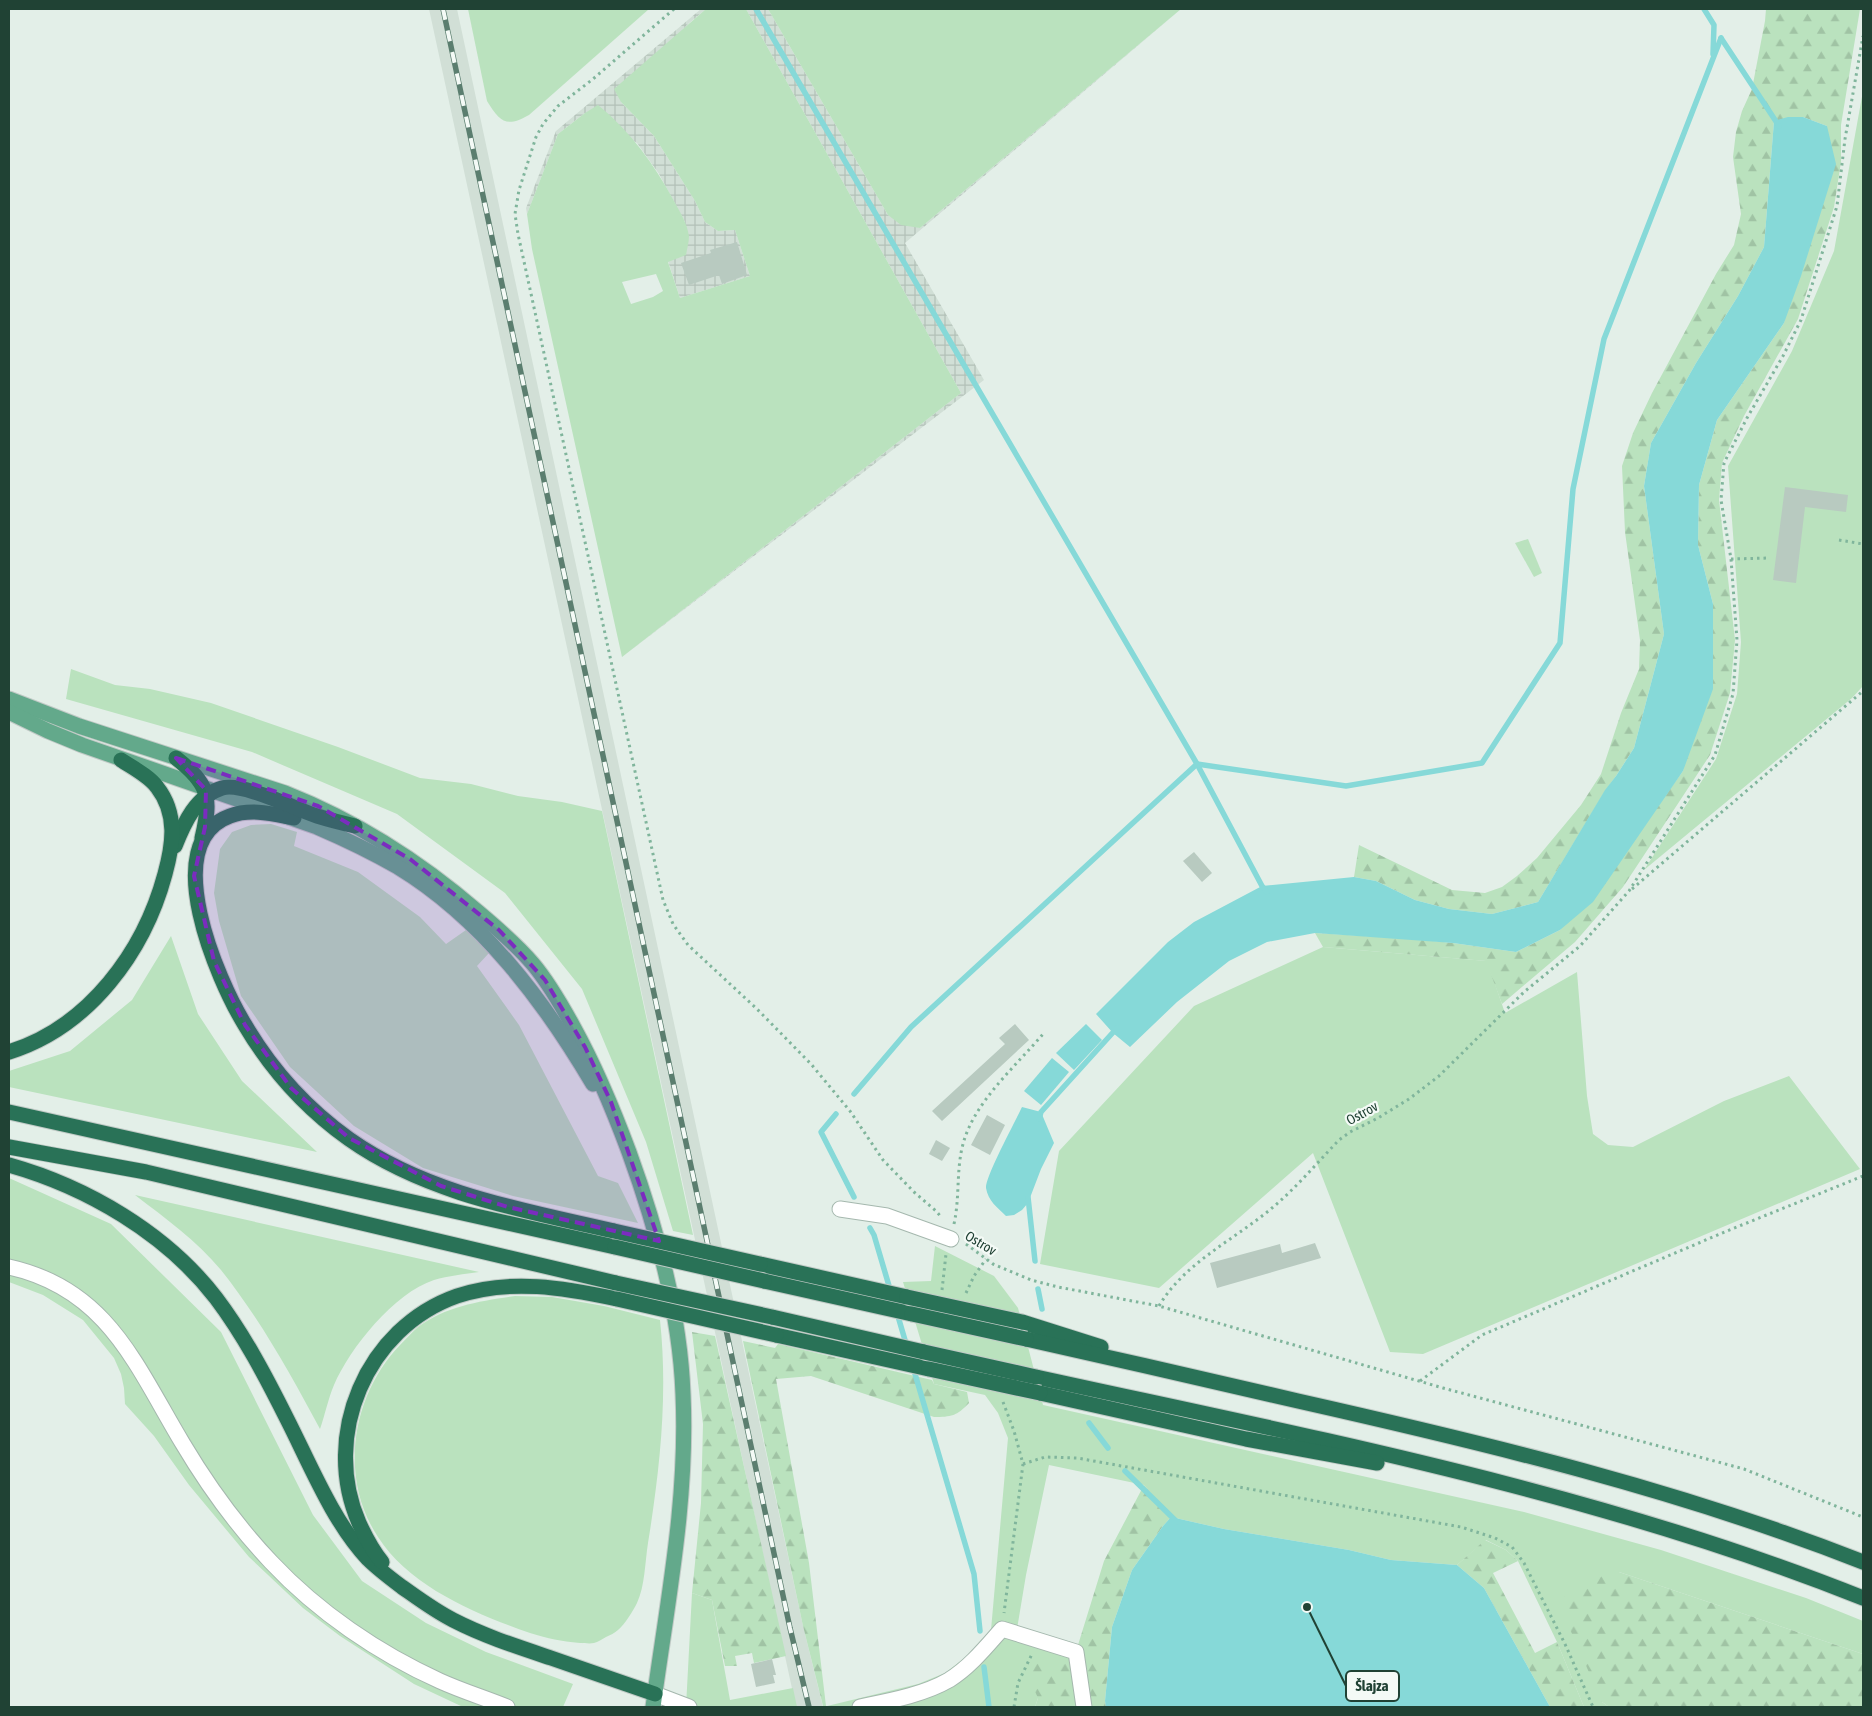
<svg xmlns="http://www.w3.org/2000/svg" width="1872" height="1716" font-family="'Asap Condensed',sans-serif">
  <defs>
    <pattern id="industrial-grid" width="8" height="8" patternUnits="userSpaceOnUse" patternTransform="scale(1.25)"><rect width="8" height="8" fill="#d1dfd6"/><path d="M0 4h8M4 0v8" fill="none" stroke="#b3c1b8"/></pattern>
    <pattern id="forest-firs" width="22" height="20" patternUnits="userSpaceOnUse" patternTransform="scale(1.25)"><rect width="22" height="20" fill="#bae2be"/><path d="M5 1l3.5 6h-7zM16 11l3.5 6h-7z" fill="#a0c3a4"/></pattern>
  </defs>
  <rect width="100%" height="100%" fill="#e3efe8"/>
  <path fill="#d1dfd6" d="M429 9H457L803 1626 823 1707H796Z"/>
  <g fill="url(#industrial-grid)">
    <path d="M701 9H706L687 25 621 102 654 136 695 201 705 222 718 231 735 230 750 276 680 298 668 261 685 222 659 174 637 143 585 113 558 134 527 214 526 208 556 131Z"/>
    <path d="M746 9H768L888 215 920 228 1181 9 905 243 984 380 622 657 961 393Z"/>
  </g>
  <g fill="#bae2be" fill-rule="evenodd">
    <path d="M468 9H649L529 115C506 128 500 122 487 101Z"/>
    <path d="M706 9H746L961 393 622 657 532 249 527 214 558 134 585 113 598 105C631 132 654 164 674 201 680 212 687 223 689 236 689 242 687 249 686 255L668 262 680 298 750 276 735 230 718 231 705 222 695 201 654 136 621 102 614 89ZM656 274 663 291 653 297 631 304 622 282Z"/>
    <path d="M768 9H1181L920 228 901 225 888 215Z"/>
    <path d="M1863 91V686L1852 698 1644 870 1716 759 1737 694 1741 642 1728 466 1792 351 1834 251Z"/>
    <path d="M1528 539 1542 573 1534 577 1515 543Z"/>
    <path d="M71 669 115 685 150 689 211 703 338 747 420 778 471 784 518 796 562 802 602 811 693 1235 673 1231 646 1142 582 989 505 893 397 814 252 752 66 699Z"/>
    <path d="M271 824 297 832 294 846 358 872 420 917 446 944 466 930 489 953 477 966 519 1025 598 1176 618 1183 638 1223 513 1196 423 1168 354 1126 290 1067 241 996 219 921 214 893 220 849 232 832 251 825Z"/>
    <path d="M171 936 198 1014 242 1081 317 1152 9 1087V1071L70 1051 132 1000Z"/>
    <path d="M1323 947 1487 961 1505 1013 1577 972 1587 1096 1593 1134 1608 1145 1633 1147 1724 1101 1789 1076 1860 1169 1423 1354 1390 1352 1313 1153 1159 1288 1040 1264 1059 1151 1194 1006Z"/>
    <path d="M9 1178 111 1224 221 1332 313 1515 362 1581 426 1623 486 1652 573 1684 563 1707H463L414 1684 340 1636 303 1608 249 1557 189 1485 154 1436 125 1404 124 1388 121 1374 114 1358 83 1320 43 1295 9 1282Z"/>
    <path d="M135 1195 479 1272C465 1274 448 1276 434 1280 394 1293 350 1348 334 1385 328 1399 325 1415 320 1429 291 1375 260 1319 221 1270 197 1241 165 1218 135 1195Z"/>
    <path d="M935 1246 994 1276 1018 1308 1043 1405 1524 1512 1661 1550 1806 1598 1863 1621V1654L1619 1572 1602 1702 1609 1707H1584L1557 1642 1518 1561 1506 1550 1486 1540 1457 1565 1391 1560 1349 1550 1224 1529 1171 1517 1144 1485 1049 1465 1026 1575 1017 1629 1080 1660 1038 1698 1035 1707H823L918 1684 945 1673 975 1650 991 1630 1008 1438 998 1413 985 1395 934 1384 903 1282 931 1281Z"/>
    <path d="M515 1296 552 1297 604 1306 660 1320C668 1395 660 1469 648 1543 645 1562 645 1586 637 1603 633 1611 625 1624 618 1630 615 1633 610 1635 606 1637 602 1639 598 1642 594 1643 590 1644 584 1643 580 1643 560 1641 549 1639 530 1633 476 1614 410 1587 378 1537 338 1477 352 1394 401 1344 407 1338 412 1332 418 1327 446 1306 481 1301 515 1296Z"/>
    <path d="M692 1593 712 1600 730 1700 793 1688 797 1707H686Z"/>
  </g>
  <g fill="url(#forest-firs)">
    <path d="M1766 9H1860L1841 125V162L1834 207 1798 319 1744 416 1722 463 1719 500 1735 640 1730 693 1710 755 1623 887 1575 942 1502 1004 1486 961 1323 947 1315 933 1412 939 1453 943 1516 952 1560 930 1649 818 1683 771 1713 604 1698 545 1699 485 1717 420 1784 323 1827 126 1803 117 1774 121 1764 247 1738 296 1696 363 1651 443 1644 486 1664 634 1634 748 1616 776 1605 791 1538 902 1492 914 1449 909 1415 900 1376 881 1354 877 1359 845 1452 890 1485 893 1502 887 1517 876 1537 858 1581 805 1601 774 1621 713 1639 669 1640 640 1625 532 1622 466 1633 433 1652 393 1716 274 1734 245 1741 214 1733 157 1736 132 1742 111 1752 89 1765 21Z"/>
    <path d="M692 1332 715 1336 786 1656 754 1663 752 1653 735 1656 737 1666H725L712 1600 692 1593 701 1503 703 1424Z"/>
    <path d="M743 1341 775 1348 778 1344 932 1380 934 1384 967 1392 969 1403C957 1416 951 1417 934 1417L811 1376 776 1379 809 1563 826 1706H823L803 1626Z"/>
    <path d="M1144 1485 1171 1517 1163 1526 1132 1570 1112 1627 1105 1701 1106 1707H1035L1038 1698 1022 1663 1080 1660 1078 1645 1104 1561Z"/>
    <path d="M1485 1540 1506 1550 1518 1561 1493 1573 1535 1653 1557 1642 1584 1707H1550L1484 1588 1457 1565Z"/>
    <path d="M1619 1572 1863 1654V1707H1609L1602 1702 1558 1602 1583 1581Z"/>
  </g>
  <g fill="#86d9d8">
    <path d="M1788 117H1803L1827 126 1836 164 1801 276 1784 323 1717 420 1699 485 1698 545 1713 604V689L1683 771 1593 902 1560 930 1516 952 1453 943 1315 933 1267 942 1229 961 1177 1002 1130 1047 1113 1033 1096 1014 1168 942 1194 922 1262 886 1354 877 1376 881 1415 900 1449 909 1492 914 1538 902 1605 790 1616 776 1634 748 1664 634 1644 486 1651 443 1696 363 1738 296 1764 247 1774 121Z"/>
    <path d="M1086 1024 1102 1040 1074 1070 1056 1053Z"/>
    <path d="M1052 1058 1069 1072 1041 1105 1024 1091Z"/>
    <path d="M1022 1107 1041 1112 1054 1143 1041 1169 1028 1203 1022 1210 1014 1215 1006 1216C998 1208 988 1201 986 1188 985 1177 1015 1122 1022 1107Z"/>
    <path d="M1171 1517 1224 1529 1349 1550 1391 1560 1457 1565 1484 1588 1550 1707H1106L1105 1701 1112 1627 1132 1570 1163 1526Z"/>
  </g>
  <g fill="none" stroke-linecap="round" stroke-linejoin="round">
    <g stroke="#86d9d8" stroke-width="5.5">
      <path d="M756 9 1197 764 1262 886 1267 892"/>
      <path d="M1704 9 1714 25 1713 54"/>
      <path d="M1721 38 1779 126"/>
      <path d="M854 1094 911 1027 1197 764 1346 786 1482 763 1560 643 1573 489 1604 339 1721 38"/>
      <path d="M836 1114 821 1132 854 1197"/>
      <path d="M1039 1119 1041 1112 1117 1028"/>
      <path d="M1028 1197 1035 1261"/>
      <path d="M870 1228 874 1235 974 1574 980 1631"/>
      <path d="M1038 1289 1042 1309"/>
      <path d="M1089 1423 1108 1448"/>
      <path d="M1125 1471 1177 1522"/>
      <path d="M984 1667 989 1707"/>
    </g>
  </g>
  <g fill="#b8cac0">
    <path d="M737 242 747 275 722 284 719 275 689 285 681 263 711 253 710 250Z"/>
    <path d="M1785 487 1848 495 1846 512 1805 507 1796 583 1773 580Z"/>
    <path d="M1194 852 1212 873 1202 882 1183 861Z"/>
    <path d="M1015 1024 1029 1040 942 1121 932 1111 1005 1044 999 1038Z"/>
    <path d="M987 1115 1005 1125 990 1155 971 1145Z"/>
    <path d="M936 1140 950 1148 942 1161 929 1154Z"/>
    <path d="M1315 1243 1321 1258 1217 1288 1210 1263 1280 1244 1282 1253Z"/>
    <path d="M772 1659 776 1675H773L775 1683 756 1687 751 1664Z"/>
  </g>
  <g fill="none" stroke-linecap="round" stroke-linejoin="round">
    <defs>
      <g id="minor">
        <path d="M840 1209 887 1216 951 1239"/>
        <path d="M9 1267C108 1289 136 1366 183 1444 208 1486 237 1526 271 1562 318 1612 378 1653 440 1681 462 1691 485 1698 507 1707"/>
        <path d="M655 1694 689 1707"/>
        <path d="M860 1707C889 1701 923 1695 949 1680 970 1667 986 1647 1002 1629L1076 1652 1084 1707"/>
      </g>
      <g id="major">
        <path d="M9 699 79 726 285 793C356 821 420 862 478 912 497 928 517 945 533 964 549 983 562 1006 574 1028 596 1068 613 1109 629 1152 657 1229 680 1312 683 1394 688 1501 667 1603 653 1707"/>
        <path d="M9 712 48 731 82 745 317 827C345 839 372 852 398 867 482 918 544 1001 593 1084"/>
      </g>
      <g id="highway">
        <path d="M176 758C209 784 212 797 202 838"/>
        <path d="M294 818C273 814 251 808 230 816 157 842 218 981 245 1025 271 1069 307 1109 349 1139 427 1194 523 1210 614 1231"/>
        <path d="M175 846C184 823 196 796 222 788 243 782 295 809 317 816 330 820 342 823 355 826"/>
        <path d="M9 1052C89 1027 144 952 165 874 173 845 178 814 157 787 149 776 133 768 121 760"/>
        <path d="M9 1112 615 1247"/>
        <path d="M9 1147 146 1172 616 1283"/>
        <path d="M9 1165C87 1187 166 1233 216 1298 244 1335 266 1377 287 1419 310 1464 333 1522 368 1559 378 1569 390 1578 402 1587 419 1599 435 1611 453 1620 484 1636 518 1647 551 1658 586 1670 620 1682 655 1694"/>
        <path d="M760 1264 907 1297"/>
        <path d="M764 1281 912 1314"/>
        <path d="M772 1317 924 1352"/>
        <path d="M1022 1322 1101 1347"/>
        <path d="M776 1335 929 1369"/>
        <path d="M1026 1339C1117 1359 1207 1380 1298 1401 1489 1444 1680 1490 1863 1562"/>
        <path d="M1036 1377C1314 1438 1598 1492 1863 1598"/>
        <path d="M1040 1393 1246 1439 1377 1463"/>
        <path d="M382 1562C372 1550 365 1536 359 1523 321 1436 366 1328 457 1296 510 1278 565 1288 617 1299"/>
      </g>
    </defs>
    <use href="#minor" stroke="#a5b8ae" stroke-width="17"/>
    <use href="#major" stroke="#c1cac6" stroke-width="17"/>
    <use href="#highway" stroke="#c1cac6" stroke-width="17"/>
    <g stroke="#80b59c" stroke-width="3" stroke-dasharray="2.5 4" stroke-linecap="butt">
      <path d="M674 9 593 79 558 106 543 124 536 137 519 190 515 214 518 234 663 900 673 924 688 945 757 1009 811 1064 850 1111 883 1160 914 1192 936 1211 942 1218"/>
      <path d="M1839 540 1863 544"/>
      <path d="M1731 559 1770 558"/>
      <path d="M1632 889 1863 691"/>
      <path d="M954 1224C960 1197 956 1170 963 1144 974 1102 1016 1066 1043 1034"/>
      <path d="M966 1244 993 1264 1031 1280 1058 1287 1159 1306 1443 1388 1744 1469 1863 1517"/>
      <path d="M942 1290 946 1254"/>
      <path d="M966 1293 974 1276 986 1259"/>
      <path d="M1159 1306C1184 1263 1234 1240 1272 1208 1296 1188 1317 1163 1339 1140L1350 1132 1378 1118 1409 1099 1439 1076 1524 992 1580 946 1629 891 1715 755 1733 694 1737 640 1731 559 1721 500 1724 463 1747 418 1783 356 1801 320 1837 206 1845 139 1863 36"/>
      <path d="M1420 1381 1482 1335 1727 1231 1863 1176"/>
      <path d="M1003 1402 1014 1431 1023 1464 1004 1613"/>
      <path d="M1023 1464 1045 1457 1077 1458 1461 1527 1495 1538 1512 1547 1524 1563 1565 1644 1593 1707"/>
      <path d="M1014 1707 1018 1683 1032 1654"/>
    </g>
    <use href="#minor" stroke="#fff" stroke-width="15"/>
    <use href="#major" stroke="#63a98b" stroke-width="15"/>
    <use href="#highway" stroke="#297257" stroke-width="15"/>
    <defs>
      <path id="rail" d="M443 9 790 1628 809 1707"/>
    </defs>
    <use href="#rail" stroke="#5b7e6f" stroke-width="5.5"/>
    <use href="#rail" stroke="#f4faf6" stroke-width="4" stroke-dasharray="11" stroke-linecap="butt"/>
    <defs>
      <g id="highway-bridge">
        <path d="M614 1231 760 1264"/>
        <path d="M615 1247 764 1281"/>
        <path d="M616 1283 772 1317"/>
        <path d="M907 1297 1022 1322"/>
        <path d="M617 1299 776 1335"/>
        <path d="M912 1314 1026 1339"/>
        <path d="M924 1352 1036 1377"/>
        <path d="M929 1369 1040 1393"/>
      </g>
    </defs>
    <use href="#highway-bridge" stroke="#c1cac6" stroke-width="17" stroke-linecap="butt"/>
    <use href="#highway-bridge" stroke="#297257" stroke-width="15"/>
  </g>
  <path fill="#7b2cbf" fill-opacity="0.2" stroke="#7b2cbf" stroke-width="4" stroke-dasharray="10 6" stroke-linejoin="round" d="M176 758 318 806 410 859 499 930 545 980 585 1047 611 1102 659 1241 508 1207 441 1186 349 1138 291 1088 245 1025 214 961 194 876 205 827 206 790Z"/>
  <g text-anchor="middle" stroke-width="4.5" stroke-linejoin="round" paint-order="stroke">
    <g font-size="14" fill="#204234" stroke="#f4faf6">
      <text transform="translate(1362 1113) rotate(-29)" y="5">Ostrov</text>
      <text transform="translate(981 1243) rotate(31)" y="5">Ostrov</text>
    </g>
  </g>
  <path fill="none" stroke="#204234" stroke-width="2" d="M1307 1607L1346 1686"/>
  <circle fill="#204234" stroke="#f4faf6" stroke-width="2" cx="1307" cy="1607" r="5"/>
  <rect fill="#f4faf6" stroke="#204234" stroke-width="2" x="1346" y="1671" width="53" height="30" rx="5"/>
  <g font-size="15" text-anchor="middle" font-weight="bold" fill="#204234">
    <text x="1372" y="1691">Šlajza</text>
  </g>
  <rect width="1872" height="1716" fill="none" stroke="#204234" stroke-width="20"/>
</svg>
